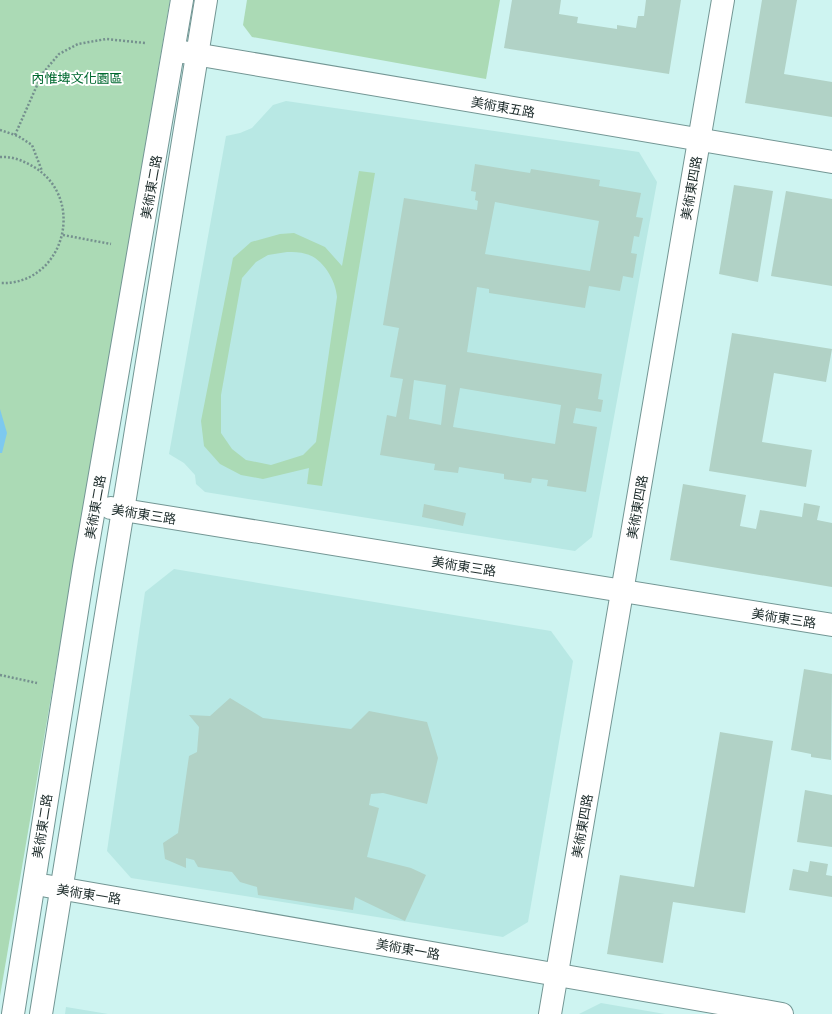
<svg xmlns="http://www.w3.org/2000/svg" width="832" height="1014" font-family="'IBM Plex Sans','Noto Sans TC',sans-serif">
  <rect width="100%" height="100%" fill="#cef4f1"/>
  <g fill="#b8e8e4">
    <path d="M286 101 639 152 657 182 592 537 575 551 205 492 196 484 195 475 184 463 169 454 226 136 240 133 252 128 273 105Z"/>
    <path d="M174 569 551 631 573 661 528 922 503 937 131 878 107 851 145 592Z"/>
    <path d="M601 1003 665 1014H579Z"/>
    <path d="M66 1007 108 1014H65Z"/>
  </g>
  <g fill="#abdab5" fill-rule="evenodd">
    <path d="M0 0H170L0 996Z"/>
    <path d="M247 0H500L486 79 252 37 243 25Z"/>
    <path d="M359 171 375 173 322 486 307 484 309 468 263 479 241 475 220 464 204 446 201 421 233 258 251 242 280 234 294 233 325 247 342 266ZM287 252C293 252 300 252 306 254 323 258 336 281 337 297L316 442 303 455 271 465 246 460 232 449 221 433V395L242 278 256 262 268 255Z"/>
  </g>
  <path fill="#7dc9ef" d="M0 409 7 433 2 453H0Z"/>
  <g fill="#b1d2c6" fill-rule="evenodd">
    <path d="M512 0H561L559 14 578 17 577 23 617 29V25L636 28 638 16H644L646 0H681L669 74 504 48Z"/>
    <path d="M762 0H797L784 74 832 82V117L745 103Z"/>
    <path d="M475 164 530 173 531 169 600 180 599 186 641 193 636 217 643 218 639 237 634 236 631 253 637 254 633 278 623 276 620 291 589 286 585 308 489 293V289L477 287 467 352 602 374 598 399 603 400 601 412 576 408 573 423 597 427 586 492 547 486 548 480 532 478 531 483 504 479V474L459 467 458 473 434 470 435 464 380 455 387 415 396 417 403 379 390 377 399 328 383 325 404 198 477 210 478 201 475 200 476 192 471 191ZM495 202 599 221 590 271 485 254ZM414 380 446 385 441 425 409 419ZM460 388 561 405 555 444 453 427Z"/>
    <path d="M734 185 773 191 758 282 719 274Z"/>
    <path d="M786 191 832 199V286L771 276Z"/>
    <path d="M732 333 832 349 826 382 774 373 762 442 812 450 806 487 709 471Z"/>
    <path d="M683 484 746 495 740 526 756 529 760 510 802 517 804 503 820 506 817 520 832 523V587L670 560Z"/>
    <path d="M424 504 466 513 463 526 422 517Z"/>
    <path d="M804 669 832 674 831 760 811 757V754L791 750Z"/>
    <path d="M230 698 263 718 351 729 369 711 427 722 438 758 427 804 383 793 371 794 369 805 379 808 367 857 411 868 426 875 405 921 355 897 353 910 258 895 257 887 240 882 232 872 198 867 194 860 186 858V868L165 859 163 843 178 833 189 756 197 752 199 727 189 715 210 716Z"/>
    <path d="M720 732 773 741 745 913 673 902 663 963 607 954 620 875 694 887Z"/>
    <path d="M805 790 832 795V847L797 842Z"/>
    <path d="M810 861 828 864 826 875 832 876V897L789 890 793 869 808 872Z"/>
  </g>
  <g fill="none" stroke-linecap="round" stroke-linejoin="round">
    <defs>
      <g id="minor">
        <path d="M183 52 832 162"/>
        <path d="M111 508 832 625"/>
        <path d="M47 886 782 1014"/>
        <path d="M13 1014 84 567 182 0"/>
        <path d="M41 1014 206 0"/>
        <path d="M550 1014 723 0"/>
      </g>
    </defs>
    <use href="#minor" stroke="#739694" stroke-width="24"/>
    <g stroke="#75908e" stroke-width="2.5" stroke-dasharray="2 2" stroke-linecap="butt">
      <path d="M0 130 18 136 32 145 42 171"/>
      <path d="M15 135 42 74 59 54 78 44 106 39 145 43"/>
      <path d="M0 157C12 156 24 161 34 167 88 200 63 286 0 283"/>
      <path d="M63 235 111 244"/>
      <path d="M0 675 37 683"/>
    </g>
    <use href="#minor" stroke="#fff" stroke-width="22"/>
  </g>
  <g text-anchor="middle" stroke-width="4" stroke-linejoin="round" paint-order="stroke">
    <g font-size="13" fill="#006930" stroke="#fff">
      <text x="77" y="83">內惟埤文化園區</text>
    </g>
    <g font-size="13" fill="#1c2b2a" stroke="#fff">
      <text transform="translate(503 107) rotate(10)" y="5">美術東五路</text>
      <text transform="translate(151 187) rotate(-80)" y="5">美術東二路</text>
      <text transform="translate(691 188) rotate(-80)" y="5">美術東四路</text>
      <text transform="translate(95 507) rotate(-80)" y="5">美術東二路</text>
      <text transform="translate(637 507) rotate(-80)" y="5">美術東四路</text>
      <text transform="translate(144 514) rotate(9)" y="5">美術東三路</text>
      <text transform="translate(464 566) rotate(9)" y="5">美術東三路</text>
      <text transform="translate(784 618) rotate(9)" y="5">美術東三路</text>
      <text transform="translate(42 826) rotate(-81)" y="5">美術東二路</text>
      <text transform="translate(582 826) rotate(-80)" y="5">美術東四路</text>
      <text transform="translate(89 894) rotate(9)" y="5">美術東一路</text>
      <text transform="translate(408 949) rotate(10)" y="5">美術東一路</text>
    </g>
  </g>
</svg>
